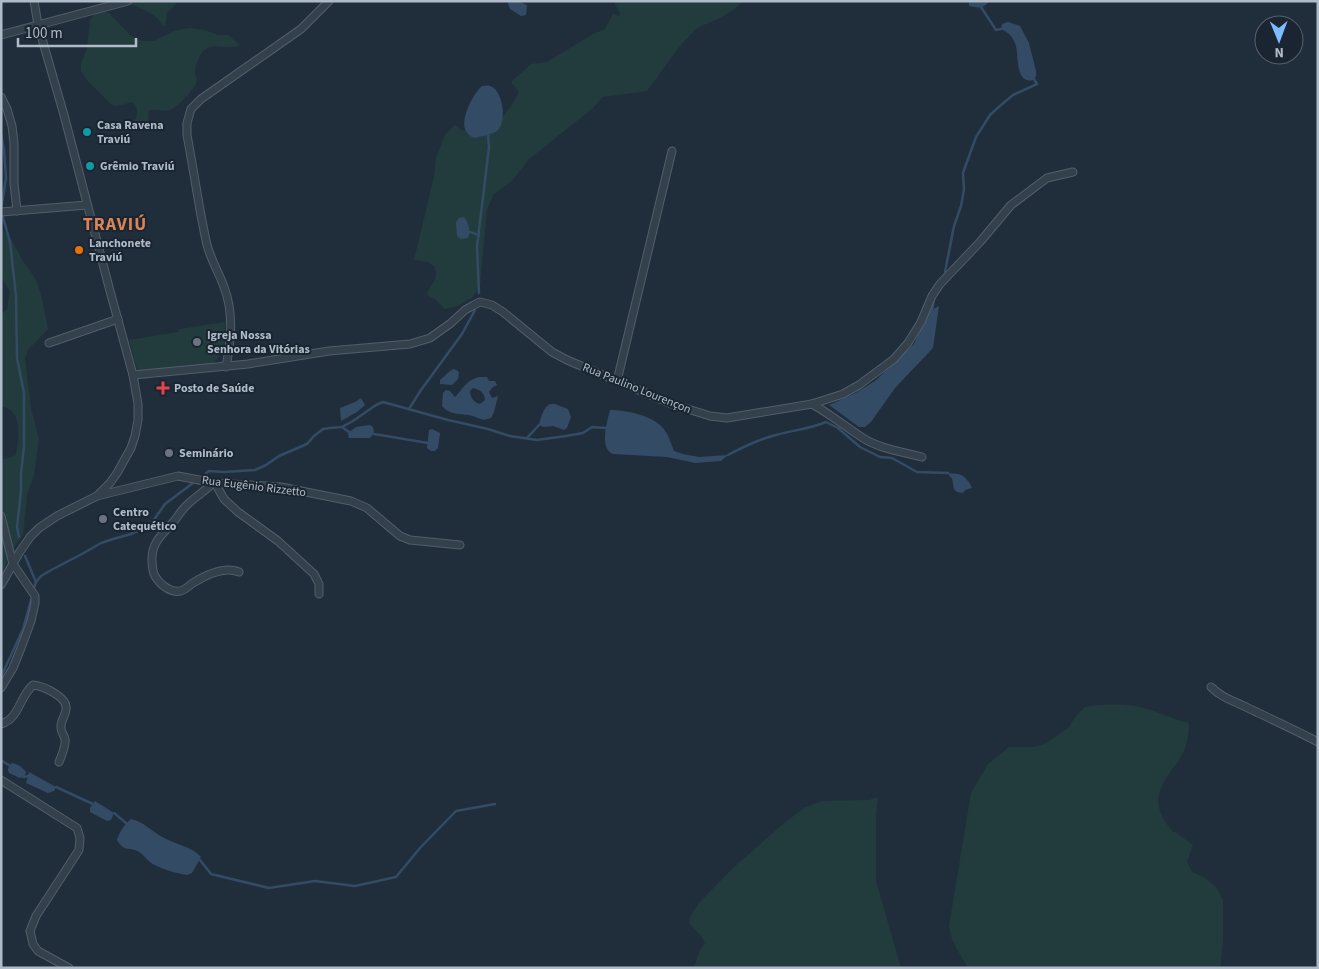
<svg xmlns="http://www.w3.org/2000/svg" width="1319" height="969" font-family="'Source Sans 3',sans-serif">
  <rect width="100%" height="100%" fill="#202e3c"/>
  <g fill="#223c3d">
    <path d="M120 1H174L177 3 167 13 165 26H163C155 11 135 6 120 1Z"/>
    <path d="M613 1H744L733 10 720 18 697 28 679 47 647 91 603 97 593 108 528 160 513 180 493 195 487 210 480 286 472 298 458 306 445 309 435 299 427 295C428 288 435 283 436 275 436 272 435 269 434 266L428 262 414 260 434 177 436 158 445 135 455 125 461 130 471 131 494 126 510 108 519 92 511 82 531 64 547 62 593 34 605 29 613 14 619 16 620 13Z"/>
    <path d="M100 11 109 13 131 36 142 41H154L174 31 189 28 204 30 218 35H228L240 45C230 51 216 42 206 49 200 52 195 66 195 73 195 75 197 78 197 80 197 87 178 106 172 109 165 113 156 108 149 111L148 115 149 128H138L137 125H132C137 117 140 111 133 102L117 106 112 105 87 80 81 71V64L87 48 90 20 93 16Z"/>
    <path d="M1 229C10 235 14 244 19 254 23 263 31 271 36 280 42 295 45 313 48 329L28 350 25 358 31 408 39 439 34 475 27 495 23 535 10 553 4 571 1 576V457L4 459 16 455C18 442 23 418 9 409 7 408 4 407 1 406V315L7 309 10 291 1 277Z"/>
    <path d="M225 322C225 337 225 355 212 364L141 372 137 369 129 340 178 332 180 329Z"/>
    <path d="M1097 705C1112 705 1126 704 1140 707 1157 711 1172 719 1189 723 1189 736 1186 749 1179 760 1177 765 1172 768 1170 772 1153 797 1155 810 1173 832H1175L1193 845 1187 862 1192 872 1205 878 1216 887 1223 900V941L1220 968H968L958 951 952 939 949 926 971 793 988 764 1009 747H1034L1047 743 1069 727 1076 716 1085 707Z"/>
    <path d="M878 797 876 815V881L901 968H694L700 950 705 944 703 938 689 923 691 915 699 903 733 868 783 824 804 808 822 801 869 800Z"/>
  </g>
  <g fill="#334b65" fill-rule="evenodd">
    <path d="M509 1H518L527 5 526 15 521 16 510 9 508 4Z"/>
    <path d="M969 1H989C984 9 978 8 969 6Z"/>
    <path d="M1008 22 1020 26 1029 43 1036 71C1036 74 1037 76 1035 78 1033 81 1030 81 1027 80 1015 76 1019 52 1015 43 1012 36 1008 32 1001 29L1002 24Z"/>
    <path d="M482 86C485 86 488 85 490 86 503 90 507 121 498 130 492 135 482 136 475 138 472 137 470 136 468 134 457 123 473 94 482 86Z"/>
    <path d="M464 217C469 224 471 230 468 238L461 239 457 236 456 222 459 218Z"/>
    <path d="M939 306 933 348 895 388 871 422 865 427H859L829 405 854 394 875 381 914 344 929 311Z"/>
    <path d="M454 369 458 371 459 373 458 379 452 385 440 384V380L450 371Z"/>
    <path d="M479 377H487L489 381H495L497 385 493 387 489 392 492 398 498 396 494 412 491 418 484 420C480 419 476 417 473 416 461 413 451 416 442 406L443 393 446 390 450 391 455 397C463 389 466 380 479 377ZM473 388C480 390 484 392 485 400L480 404C473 402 471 398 470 391Z"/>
    <path d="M361 398 365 405 357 412 341 421 340 408 355 402Z"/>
    <path d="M550 404H555L568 409 571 417 567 428 564 430 553 426 544 427 539 425C541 417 543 408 550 404Z"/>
    <path d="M610 410C625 410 651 415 662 427 668 433 671 443 674 451L683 454 699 457 728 455 721 461 695 463 667 457 613 454C599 448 607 422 610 410Z"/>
    <path d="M369 425 372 426C375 430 374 434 370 438H349L348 433 356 427Z"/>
    <path d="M432 429 440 433 438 448 435 451H431L427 448 429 430Z"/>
    <path d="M948 473C951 474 954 473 957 474 963 474 970 482 972 488L965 490 963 493 957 492 954 489 952 478 950 477Z"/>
    <path d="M12 763C18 764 22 767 26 772L24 777 20 778 9 773C7 769 8 766 12 763Z"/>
    <path d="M29 772 56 787 54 791 48 793 26 783Z"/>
    <path d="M95 801 114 813 111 820 107 821 90 812V808Z"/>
    <path d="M131 819C145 822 153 833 166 839 178 845 192 847 201 857L192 873 187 875C176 873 163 870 153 864 147 861 143 853 137 851 129 847 124 852 117 840 120 831 124 825 131 819Z"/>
  </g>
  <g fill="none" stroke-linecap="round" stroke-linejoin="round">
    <g stroke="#334b65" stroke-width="2.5">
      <path d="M981 7 996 30 1001 29"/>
      <path d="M1 134 4 150 6 178 1 210"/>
      <path d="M2 214 10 242 16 296 17 358 24 393V446L21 473V491L17 527 19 537"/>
      <path d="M470 232 479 235"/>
      <path d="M945 272 954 226 961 206 964 189 963 173 976 137 990 115 1001 105 1013 95 1037 84 1034 79"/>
      <path d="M479 293 477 247 489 147 488 135"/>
      <path d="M932 311 934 299"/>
      <path d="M409 409 421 390 462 334 475 310"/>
      <path d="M342 427 349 432"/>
      <path d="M374 434 428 443"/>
      <path d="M527 438 539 425"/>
      <path d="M728 455C743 447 760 439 776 435 793 430 810 429 826 422L838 428 860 447 880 457 892 458 917 472 948 473"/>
      <path d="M206 473 209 471 224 472 255 470 266 465 279 456 307 444 314 436 323 429 330 428 342 427 353 421 376 405 383 402 448 420 488 429 510 436 537 440 566 436 583 433 592 427 606 428"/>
      <path d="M25 556 36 582"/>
      <path d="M34 588 36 582 41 576 53 569 82 554 101 543 113 539 131 534 144 528 153 521 165 504 193 483"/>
      <path d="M1 677 23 629 31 600"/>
      <path d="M2 761 9 765"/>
      <path d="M24 777 28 776"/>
      <path d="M56 787 93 804"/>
      <path d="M114 813 126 823"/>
      <path d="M200 860 211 874 269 888 315 881 355 886 396 877 420 848 456 811 495 804"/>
    </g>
    <defs>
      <g id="minor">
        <path d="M1 35 128 1"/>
        <path d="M1 97 7 109 12 126 14 143V183L17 211"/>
        <path d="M1 212 87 205"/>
        <path d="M49 343 118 319"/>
        <path d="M226 367C231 340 234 313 224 287 219 273 211 260 207 245 199 209 194 172 187 135V123L191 109 201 99 301 29 329 1"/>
        <path d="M133 375 248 364 329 351 410 344 430 338 451 323 465 310 474 305 480 302 492 305 503 312 552 352 567 360 672 404 710 416 727 418 812 404 843 394 859 385 894 359 908 343 921 322 932 296 940 284 980 242 1011 205 1047 178 1073 172"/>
        <path d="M617 381 672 151"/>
        <path d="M812 404C830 414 846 427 863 438 880 449 903 452 922 457"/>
        <path d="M213 483C205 491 195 497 187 505 182 509 179 515 175 520 165 532 152 541 152 558 152 564 152 571 155 576 160 585 173 595 183 590 187 588 190 585 193 583 206 575 224 566 239 572"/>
        <path d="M215 483 224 499 238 512 278 541 314 574 319 584V594"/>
        <path d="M97 496 178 476 215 483 281 487 351 501 367 508 400 536 410 540 460 545"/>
        <path d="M1 516 13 564 35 596V603L31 621 21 648 13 668 1 688"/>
        <path d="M1 585 19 553 30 537 39 528 57 516 97 496 110 483 117 473 131 448 135 436 138 420V404L133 375 110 291 64 115 38 25 34 1"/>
        <path d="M1211 687C1222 698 1234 701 1248 708 1271 719 1295 730 1318 742"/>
        <path d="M1 724C20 718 19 697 33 685 43 686 68 697 66 709 66 715 60 721 61 728 61 732 64 735 65 739 66 746 62 755 59 762"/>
        <path d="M1 780 77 828 80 838 79 850 36 916 30 931 33 944 38 951 69 968"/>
      </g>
    </defs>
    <use href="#minor" stroke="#525e6a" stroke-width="9"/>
    <use href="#minor" stroke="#34404c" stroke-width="7"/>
  </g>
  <g fill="#0f9aa8" stroke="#1a2531" stroke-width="2">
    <circle cx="87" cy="132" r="5"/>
    <circle cx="90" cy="166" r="5"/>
  </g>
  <circle fill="#e8710a" stroke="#1a2531" stroke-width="2" cx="79" cy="250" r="5"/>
  <g fill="#6b7280" stroke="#1a2531" stroke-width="2">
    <circle cx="197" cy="342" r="5"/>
    <circle cx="169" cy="453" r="5"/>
    <circle cx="103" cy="519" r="5"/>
  </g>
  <path fill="#e0444e" stroke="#1a2531" stroke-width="2" d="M160.5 380.5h5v5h5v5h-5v5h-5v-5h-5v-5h5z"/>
  <g text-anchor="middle" stroke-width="4" stroke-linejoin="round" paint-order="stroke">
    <g font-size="12" font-weight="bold" fill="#afbbc8" stroke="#1a2531" text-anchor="start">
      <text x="97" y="129">Casa Ravena<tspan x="97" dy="14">Traviú</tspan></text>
      <text x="100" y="170">Grêmio Traviú</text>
      <text x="89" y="247">Lanchonete<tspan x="89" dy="14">Traviú</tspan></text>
      <text x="207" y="339">Igreja Nossa<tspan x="207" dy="14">Senhora da Vitórias</tspan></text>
      <text x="174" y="392">Posto de Saúde</text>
      <text x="179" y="457">Seminário</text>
      <text x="113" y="516">Centro<tspan x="113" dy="14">Catequético</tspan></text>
    </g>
    <g font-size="12" fill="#afbbc8" stroke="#1a2531">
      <text transform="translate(637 388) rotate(22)" y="4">Rua Paulino Lourençon</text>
      <text transform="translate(254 486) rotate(7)" y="4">Rua Eugênio Rizzetto</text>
    </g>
    <g font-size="18" font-weight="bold" letter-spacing="1" fill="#db8557" stroke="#1a2531">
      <text x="115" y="230">TRAVIÚ</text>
    </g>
  </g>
  <rect width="1319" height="969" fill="none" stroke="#afbbc8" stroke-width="5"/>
  <g transform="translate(1279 40) rotate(179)"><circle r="24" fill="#1a2531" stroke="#56616d"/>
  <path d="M0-4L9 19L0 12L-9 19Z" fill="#7dbaff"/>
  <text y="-8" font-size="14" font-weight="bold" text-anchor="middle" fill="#afbbc8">N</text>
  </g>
  <path d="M18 38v8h118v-8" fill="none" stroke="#afbbc8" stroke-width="2.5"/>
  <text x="25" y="38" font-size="15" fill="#afbbc8" stroke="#1a2531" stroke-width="4" paint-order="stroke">100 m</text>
</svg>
